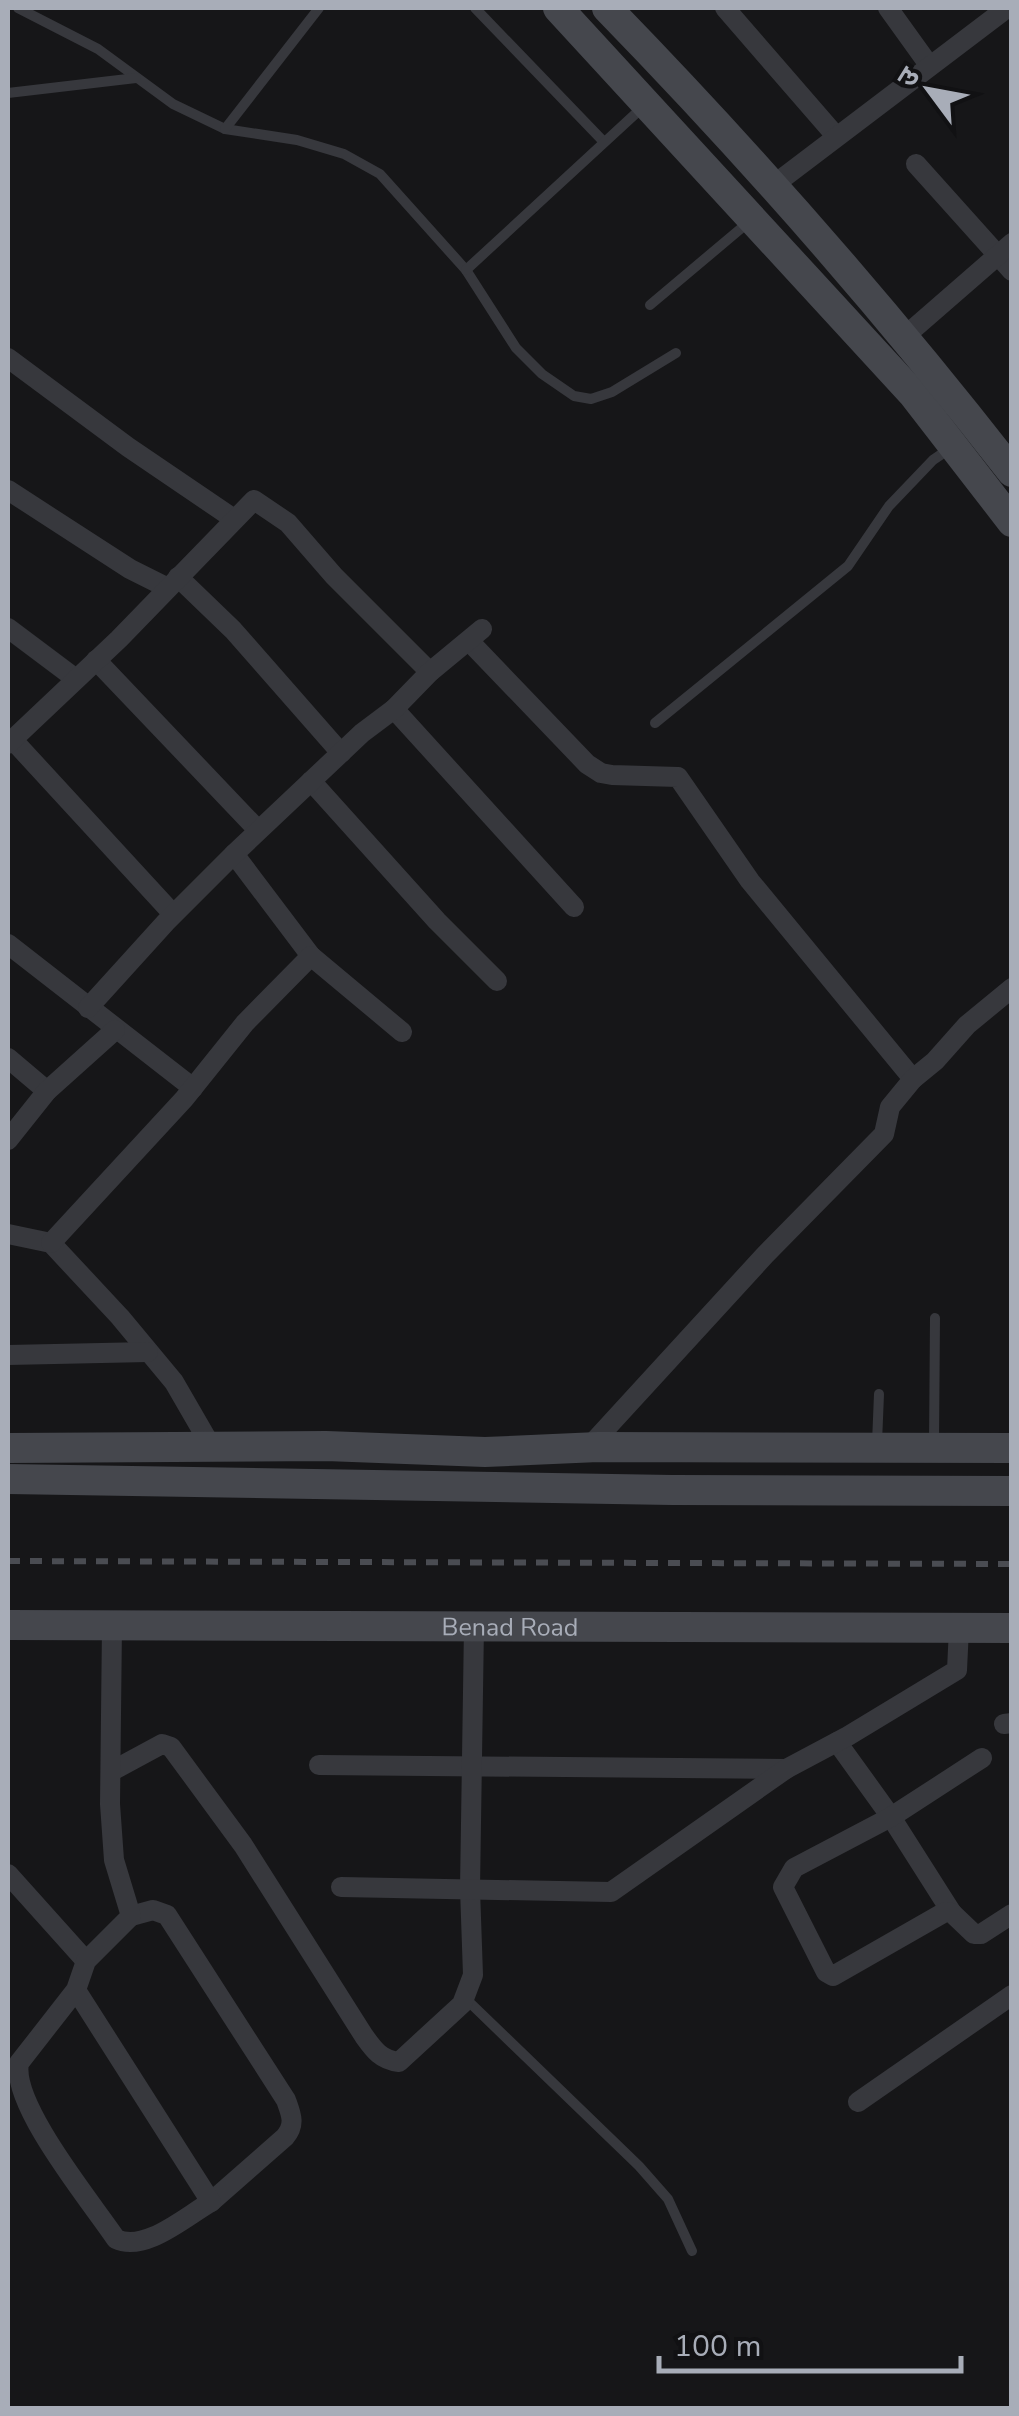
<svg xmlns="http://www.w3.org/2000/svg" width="1019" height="2416" font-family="'Nunito Sans','Noto Sans Devanagari',sans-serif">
  <rect width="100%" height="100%" fill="#161618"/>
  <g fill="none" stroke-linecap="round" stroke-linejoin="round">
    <g stroke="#37383d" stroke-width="10">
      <path d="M18 8 98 49 173 104 225 129 297 140 344 154 380 174 466 270 516 348 542 374 574 396 591 399 612 392 676 353"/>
      <path d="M475 8 604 142"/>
      <path d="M8 93 136 78"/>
      <path d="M225 129 319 8"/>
      <path d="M466 270 645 105"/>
      <path d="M650 305 751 220"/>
      <path d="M655 723 848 566 889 506 933 460 952 447"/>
      <path d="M877 1443 879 1394"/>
      <path d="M934 1443 935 1318"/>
      <path d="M465 1998 639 2166 668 2199 692 2251"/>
    </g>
    <g stroke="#37383d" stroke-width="20">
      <path d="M725 8 836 136"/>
      <path d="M888 8 929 65"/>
      <path d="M916 164 1012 271"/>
      <path d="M771 187 1007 8"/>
      <path d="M904 337 1012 243"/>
      <path d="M8 358 128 447 234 519"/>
      <path d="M8 490 130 569 168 588"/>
      <path d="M178 577 233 630 341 753"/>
      <path d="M8 628 76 679"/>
      <path d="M469 641 587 764 601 773 612 775 678 777 750 881 913 1079"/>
      <path d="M96 660 258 830"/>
      <path d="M394 709 574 907"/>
      <path d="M12 739 173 914"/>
      <path d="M8 744 119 639 254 500 288 523 334 576 430 672"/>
      <path d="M311 781 437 921 497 981"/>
      <path d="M234 854 311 956"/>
      <path d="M8 944 193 1088"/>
      <path d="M88 1008 166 922 234 854 362 733 394 709 430 672 482 629"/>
      <path d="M8 1058 47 1091"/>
      <path d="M8 1140 47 1091 115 1030"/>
      <path d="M8 1234 51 1243 120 1317 174 1382 211 1446"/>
      <path d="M51 1243 184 1099 245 1023 311 956 402 1032"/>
      <path d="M8 1355 148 1352"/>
      <path d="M589 1447 765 1255 884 1134 890 1107 913 1079 935 1061 967 1025 1012 988"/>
      <path d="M1004 1724 1012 1723"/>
      <path d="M837 1742 891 1817 952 1913"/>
      <path d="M982 1758 891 1817 794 1868 783 1887 826 1972 833 1976 945 1912 952 1913 974 1934H981L1012 1914"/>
      <path d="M319 1765 786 1769"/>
      <path d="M112 1771 162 1744 171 1747 243 1845 364 2036C374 2050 381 2060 399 2062L462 2004 473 1975 470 1889 474 1626"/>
      <path d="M8 1874 86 1961"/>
      <path d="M341 1887 611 1892 786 1769 848 1736 957 1670 959 1628"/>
      <path d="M131 1916 153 1910 167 1915 286 2100C291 2114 296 2124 285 2137L211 2202"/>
      <path d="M76 1990 211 2202C186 2216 145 2253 116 2239 92 2203 11 2105 19 2063L76 1990 86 1961 131 1916 114 1860 110 1804 112 1625"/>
      <path d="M858 2102 1012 1995"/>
    </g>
    <g stroke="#45474d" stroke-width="30">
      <path d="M558 8 913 394 1012 522"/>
      <path d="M607 8C750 155 886 310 1012 472"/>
      <path d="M8 1448 326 1446 485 1452 598 1447 1012 1448"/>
      <path d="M8 1479 672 1490 1012 1491"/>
      <path id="s1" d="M8 1625 1012 1628"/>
    </g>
    <path stroke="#4a4c52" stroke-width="6" stroke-dasharray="12 10" stroke-linecap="butt" d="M8 1561 1012 1564"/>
  </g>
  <g text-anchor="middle" stroke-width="9" stroke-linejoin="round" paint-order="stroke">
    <g font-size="25" fill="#a8adb8" stroke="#111113">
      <text dy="9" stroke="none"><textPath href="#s1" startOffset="502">Benad Road</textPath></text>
    </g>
  </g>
  <rect width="1019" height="2416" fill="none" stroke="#a8adb8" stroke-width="20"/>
  <g transform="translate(929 90) rotate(302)" stroke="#111113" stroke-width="8" paint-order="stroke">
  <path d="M0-8L18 38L0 25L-18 38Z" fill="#a8adb8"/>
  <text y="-15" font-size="28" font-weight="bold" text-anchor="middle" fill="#a8adb8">उ</text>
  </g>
  <path d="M659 2356v15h302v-15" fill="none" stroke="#a8adb8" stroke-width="5"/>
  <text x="674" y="2356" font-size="30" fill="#a8adb8" stroke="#111113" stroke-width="8" paint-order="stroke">100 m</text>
</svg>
